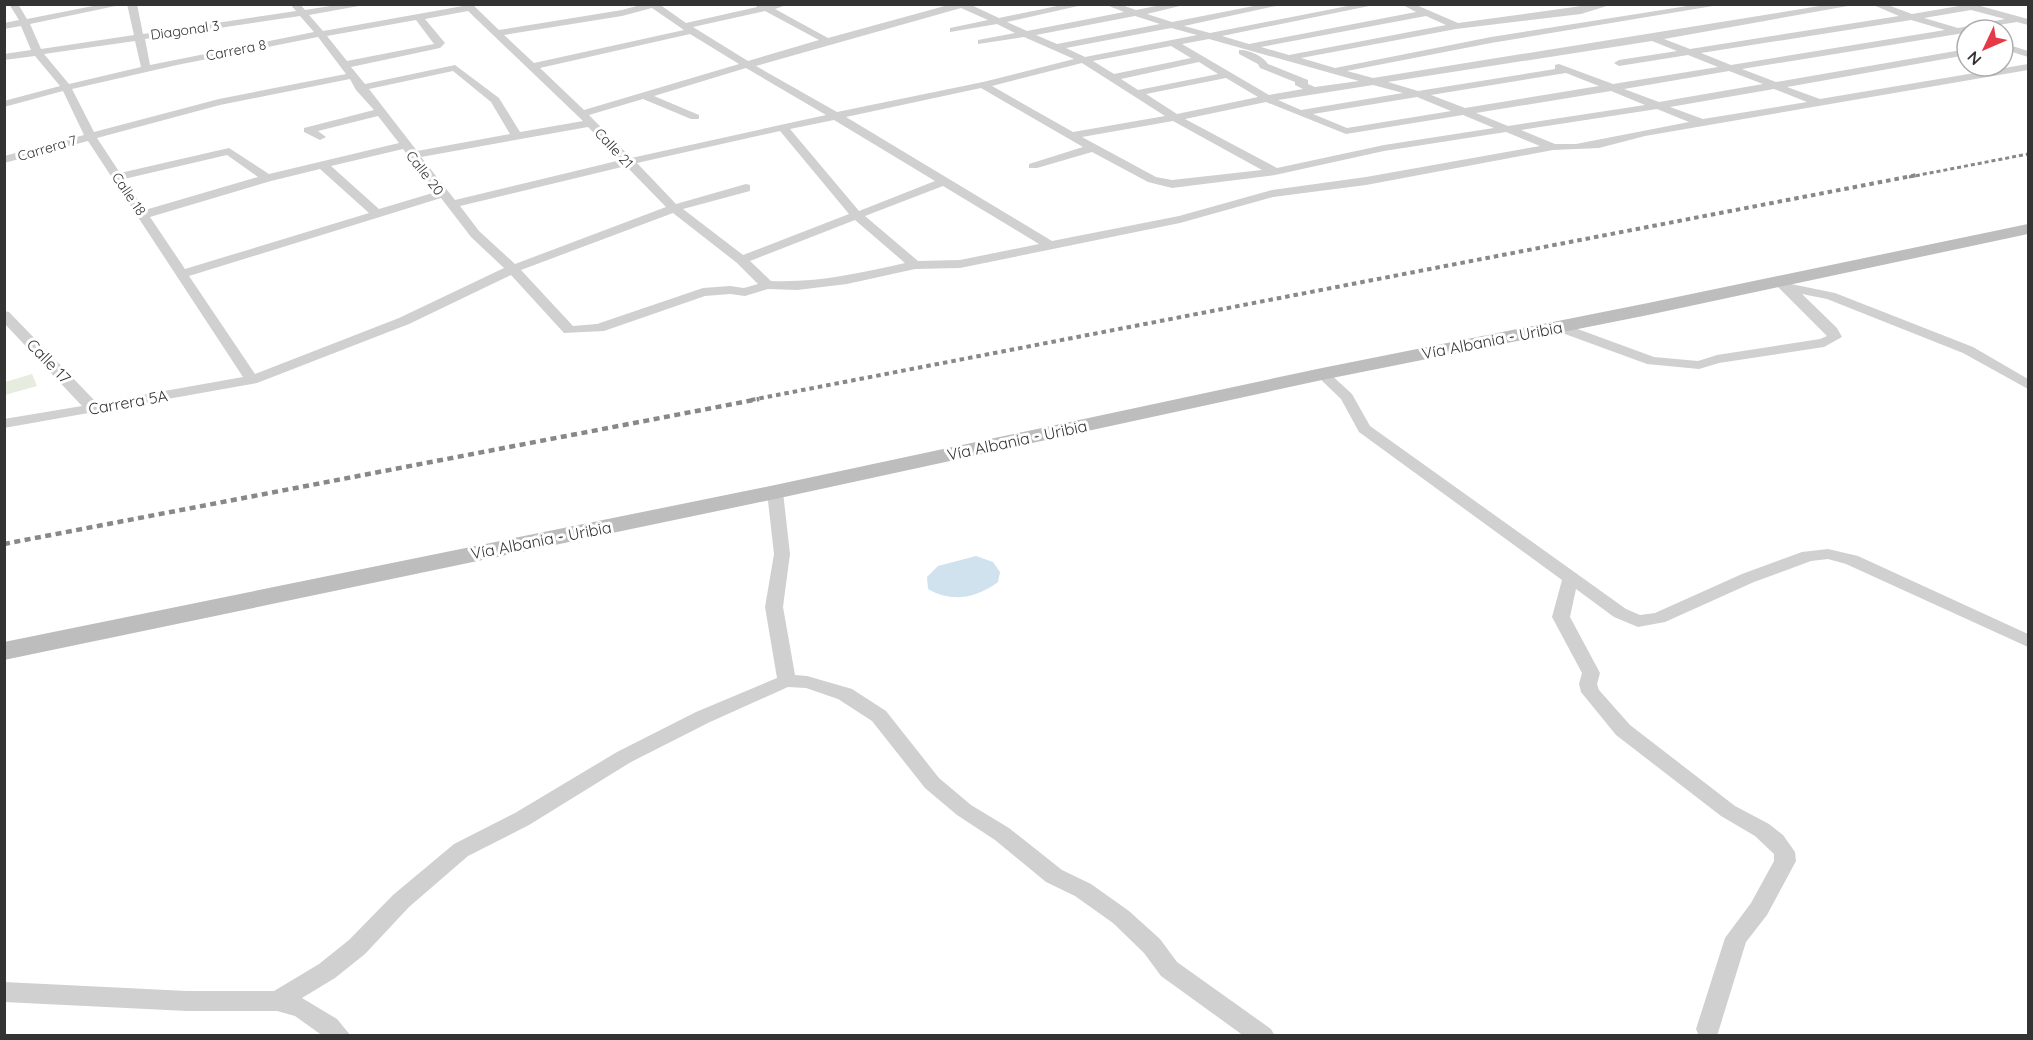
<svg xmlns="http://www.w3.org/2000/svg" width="2033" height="1040" font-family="Quicksand,sans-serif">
  <rect width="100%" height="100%" fill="#fff"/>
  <path fill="#e6ecdf" d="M32 374 37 386 5 395V382Z"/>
  <path fill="#cfe2ee" d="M976 556 993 562 1000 572 998 582C976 598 952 603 928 589L927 577 938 566Z"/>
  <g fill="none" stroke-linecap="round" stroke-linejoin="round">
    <g fill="#d0d0d0" fill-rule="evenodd">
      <path d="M9 4H18L27 19 103 4H125L30 24 41 49 134 35 127 4H137L143 34 296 11 290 4H300L305 10 343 4H370L309 15 323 31 463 6 462 4H472L499 30 622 10 644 4H659L686 23 757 7 756 4H789L775 9 828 38 952 4H969L999 18 1067 4H1087L1007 22 1027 31 1124 12 1104 4H1119L1136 10 1166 4H1188L1147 14 1172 22 1264 4H1285L1184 26 1210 33 1358 4H1379L1222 36 1249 44 1416 12 1401 4H1414L1458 23 1596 4H1613L1581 14 1456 29 1301 58 1335 68 1491 37 1700 4H1725L1491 43 1347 71 1373 78 1832 4H1859L1664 39 1690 49 1899 16 1871 4H1885L1912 14 1959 6V4H1973L2028 19V25L2017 22 1967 30V32L1958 34 1742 69 1776 82 1967 49V55L1787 87 1820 99 2028 64V70L1645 136 1599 148 1553 150 1366 185 1273 197 1180 223 960 268 915 269 847 284 797 290 768 289 745 296 730 294 705 296 604 331 564 333 511 275 409 324 257 383 4 428V419L82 406 4 323V311L9 312 97 403 243 377 88 141 4 163V156L84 135 63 91 4 107V101L60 86 35 56 4 60V54L31 50 21 26 4 29V23L19 20ZM652 8 684 30 534 63 504 35 622 16ZM961 8 988 20 950 28V32L997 24 1015 33 978 40V44L1024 37 1074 59 983 82 837 112 756 66ZM1971 10 2005 19 1958 28 1924 18ZM468 11 583 121 520 132 499 98 455 65 365 84 351 67 440 48 445 43 425 19ZM765 11 819 40 748 61 693 27ZM300 16 314 32 150 65 145 39ZM1135 16 1160 24 1057 44 1036 35ZM1426 16 1446 25 1289 55 1261 47ZM416 20 434 44 347 61 327 36ZM1911 20 1945 30 1731 65 1701 53ZM1171 28 1197 35 1085 57 1066 48ZM690 34 739 64 584 110 540 68ZM318 37 346 74 219 99 94 132 72 89 177 65ZM1209 39 1359 81 1315 87 1308 84V80L1268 64C1263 56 1248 49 1239 50V54L1258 64 1260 68 1295 82V85L1303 89 1269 95 1182 44ZM135 41 141 67 69 84 44 54ZM1652 41 1677 51 1619 60 1614 63 1619 66 1688 55 1718 67 1613 84 1559 64 1555 65V69L1418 91 1388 82ZM1171 46 1191 58 1114 74 1093 61ZM1199 62 1218 74 1138 90 1121 79ZM1082 63 1165 116 1073 132 992 86ZM746 68 826 115 631 158 589 115 643 99 691 119H699V115L654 96ZM453 71 491 102 510 134 417 151 369 89ZM1729 71 1763 84 1659 102 1624 89ZM1566 73 1599 86 1465 108 1431 95ZM1226 78 1258 97 1177 114 1146 94ZM350 79 356 90 374 110 304 128V132L320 140 326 137 318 131 378 116 399 143 269 174 229 148 120 173 97 138 220 105ZM1373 85 1403 93 1301 110 1278 100ZM981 88 1083 147 1029 164V168H1037L1092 152 1148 182 1172 188 1275 175 1384 151 1506 132 1540 146 1366 177 1272 190 1179 216 1052 241 846 117ZM1774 89 1807 102 1703 119 1670 107ZM1611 91 1645 105 1508 126 1476 113ZM1417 97 1451 111 1347 128 1313 114ZM1266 102 1346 134 1463 115 1494 128 1384 145 1277 168 1185 119ZM1657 109 1689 122 1576 144H1555L1521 130ZM834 120 935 181 859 211 790 129ZM1173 121 1262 170 1172 180 1156 177 1082 137ZM588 127 621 160 455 200 421 157ZM780 131 849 214 743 255 683 209 750 191V185L746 184 676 204 637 163ZM403 149 436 192 379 209 331 166ZM227 155 258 177 145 210 124 179ZM626 166 666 207 515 264 479 231 460 206ZM320 169 369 213 185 269 150 217 271 181ZM943 186 1039 244 960 260 918 261 865 216ZM441 198 471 237 504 268 399 318 255 374 189 276ZM673 213 737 263 758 284 744 288 730 286 703 288 597 324 573 326 521 270ZM855 220 905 263C860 273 817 283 771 281L750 261Z"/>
      <path d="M2003 43 2028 51V57L2003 49Z"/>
      <path d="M1780 277 1791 284 1835 293 1973 347 2028 379V389L1963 353 1827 299 1802 294 1837 328 1842 337 1824 347 1719 363 1699 369 1647 364 1554 330 1552 327 1559 323 1564 324 1654 357 1698 361 1717 355 1820 339 1827 336 1775 284 1773 281Z"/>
      <path d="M1322 370 1327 371 1352 394 1370 426 1626 609 1640 615 1655 613 1742 574 1802 552 1828 549 1858 556 2028 634V647L1846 564 1828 559 1811 561 1754 582 1665 622 1638 627 1614 617 1576 589 1570 617 1600 673 1597 684 1599 690 1630 725 1735 806 1769 824 1783 835 1795 852 1796 861 1767 915 1746 942 1717 1036H1699L1696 1029 1725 938 1751 903 1774 861V854L1755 836 1721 816 1616 735 1581 692 1579 684 1582 673 1552 617 1562 580 1359 432 1341 399 1315 374Z"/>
      <path d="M775 487 783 492 790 554 783 607 795 675 807 676 852 689 886 711 939 778 971 805 1009 828 1062 870 1091 884 1129 911 1160 939 1177 962 1271 1029 1275 1036H1244L1161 976 1144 953 1113 923 1075 896 1046 882 995 840 957 815 925 788 872 721 838 699 806 688 788 687 710 722 631 762 529 825 468 856 409 907 365 954 335 978 302 998 337 1019 351 1036H323L295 1016 277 1011H187L4 1002V982L187 991H274L319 964 349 940 393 895 454 844 515 813 617 752 696 712 777 678 765 607 774 554 767 492Z"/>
    </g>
    <path fill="#bdbdbd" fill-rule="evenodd" d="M2028 224V234L1648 315 1322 380 775 499 4 660V642L775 485 1322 368 1648 303Z"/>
    <path stroke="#888" stroke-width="3" stroke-dasharray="4 3" stroke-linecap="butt" d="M1909 177 2028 154"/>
    <path stroke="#888" stroke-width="4" stroke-dasharray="4.5 4" stroke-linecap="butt" d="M751 400 1917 175"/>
    <path stroke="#888" stroke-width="4.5" stroke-dasharray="6 4.5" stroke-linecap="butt" d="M4 544 759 399"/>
  </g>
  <g text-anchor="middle" stroke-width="6" stroke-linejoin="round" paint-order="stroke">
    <g font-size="14" fill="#333" stroke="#fff">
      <text transform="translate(185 30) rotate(-8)" y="5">Diagonal 3</text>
      <text transform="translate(236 50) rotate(-11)" y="5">Carrera 8</text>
      <text transform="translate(47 148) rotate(-16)" y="5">Carrera 7</text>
      <text transform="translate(614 148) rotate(47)" y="5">Calle 21</text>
      <text transform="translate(425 173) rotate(52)" y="5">Calle 20</text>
      <text transform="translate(129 194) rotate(56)" y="5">Calle 18</text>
    </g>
    <g font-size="16" fill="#333" stroke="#fff">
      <text transform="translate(1492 340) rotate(-11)" y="6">Vía Albania - Uribia</text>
      <text transform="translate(49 361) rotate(46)" y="6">Calle 17</text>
      <text transform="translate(128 402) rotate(-10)" y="6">Carrera 5A</text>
      <text transform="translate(1017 440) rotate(-12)" y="6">Vía Albania - Uribia</text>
      <text transform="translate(541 540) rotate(-11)" y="6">Vía Albania - Uribia</text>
    </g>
  </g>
  <rect width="2033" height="1040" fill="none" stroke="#333333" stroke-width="12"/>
  <g transform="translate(1985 48) rotate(226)"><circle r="28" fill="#ffffff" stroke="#adadad" stroke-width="1.5"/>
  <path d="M0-4.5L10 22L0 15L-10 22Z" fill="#e63946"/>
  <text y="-9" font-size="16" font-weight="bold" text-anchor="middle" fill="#333333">N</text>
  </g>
</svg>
